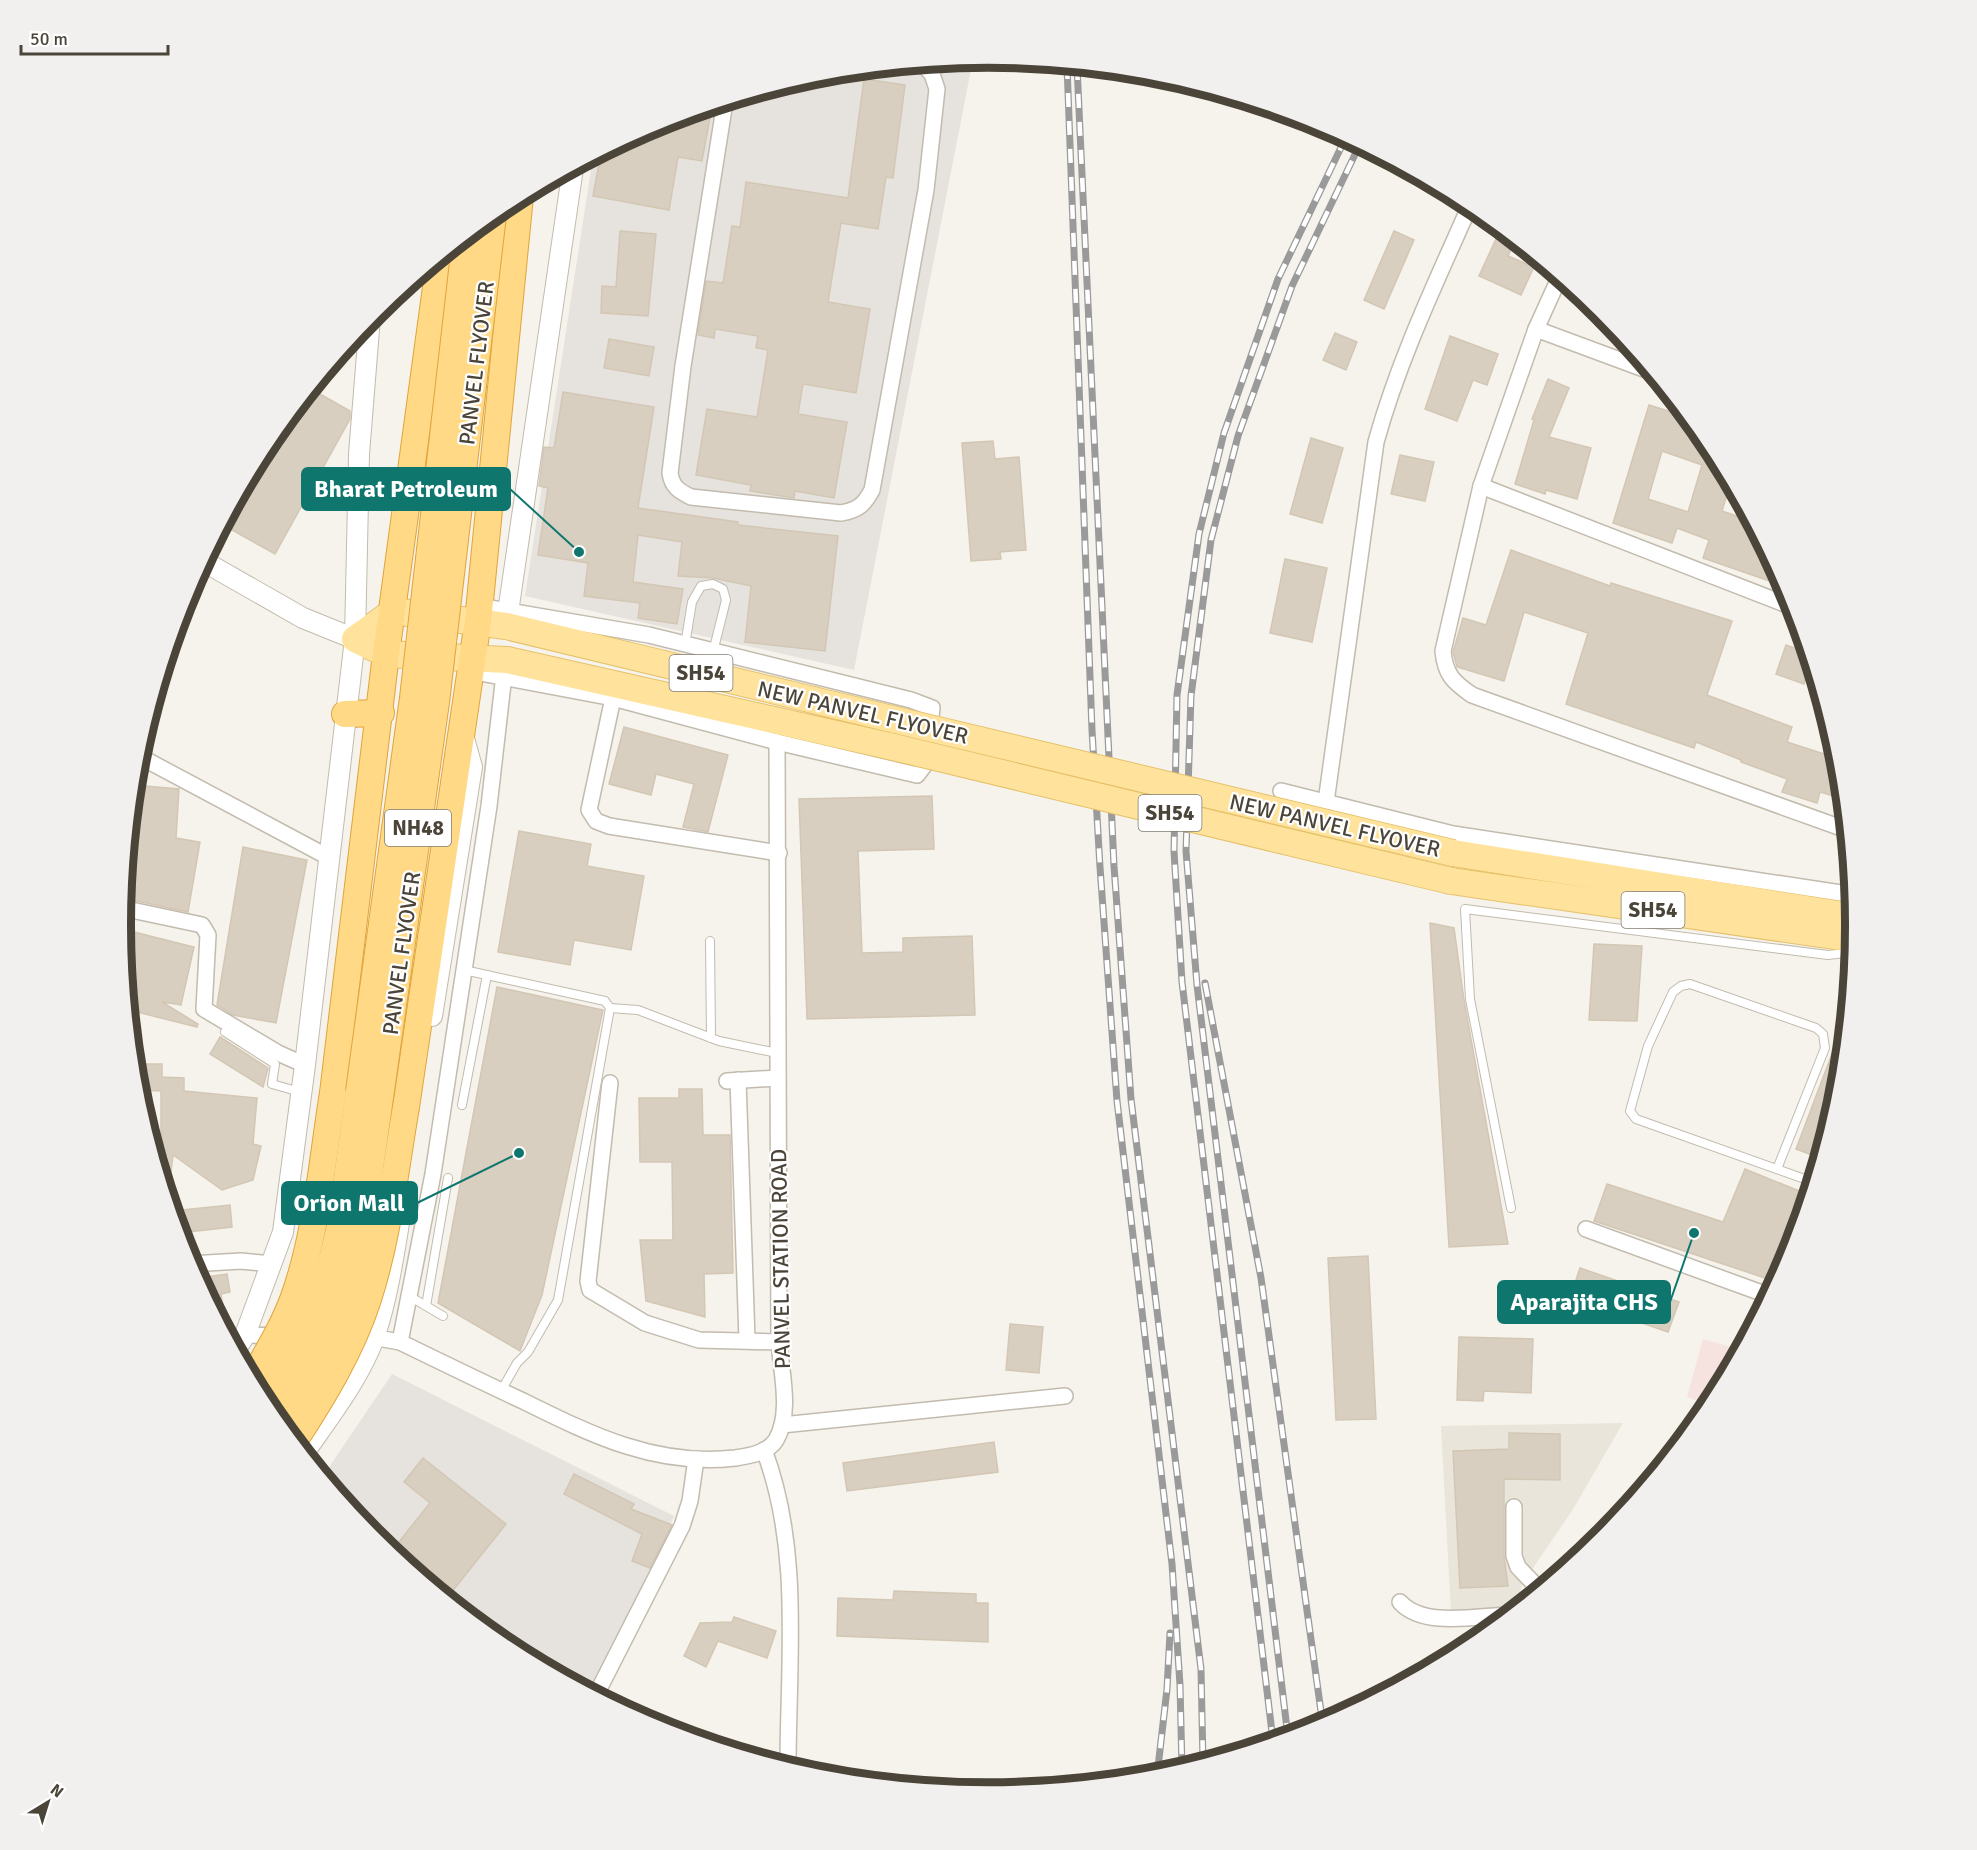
<svg xmlns="http://www.w3.org/2000/svg" width="1977" height="1850" font-family="Signika,sans-serif">
  <rect width="100%" height="100%" fill="#f6f3ec"/>
  <path fill="#eae5da" d="M1623 1423 1572 1511 1522 1584 1516 1608 1451 1613 1441 1426Z"/>
  <g fill="#e6e2dd">
    <path d="M973 59 854 670 525 596 593 157 657 123 819 74Z"/>
    <path d="M392 1374 674 1516 643 1585 589 1691 506 1647 374 1539 323 1476Z"/>
  </g>
  <path fill="#f6e3e0" d="M1703 1339 1741 1350 1711 1405 1687 1397Z"/>
  <g fill="#d8cfc1" stroke="#d3c7b4" stroke-width="1.5" fill-rule="evenodd">
    <path d="M864 79 905 85 893 178 886 177 878 229 841 223 828 302 870 309 856 393 803 384 798 414 847 422 834 498 795 491 794 498 750 491 751 485 696 475 707 409 757 417 768 350 756 348 758 336 715 329 714 338 698 335 706 281 723 283 732 226 740 227 746 182 848 198Z"/>
    <path d="M700 110 711 112 702 161 678 157 669 210 593 196 601 153 657 123Z"/>
    <path d="M1501 228 1515 240 1508 256 1534 267 1521 295 1479 276Z"/>
    <path d="M620 231 656 234 648 316 601 313 602 286 616 287Z"/>
    <path d="M1394 231 1414 240 1384 309 1364 300Z"/>
    <path d="M1335 333 1357 342 1346 370 1323 360Z"/>
    <path d="M1450 336 1498 354 1487 385 1473 380 1457 421 1425 409Z"/>
    <path d="M609 339 654 347 649 376 604 368Z"/>
    <path d="M1548 379 1569 388 1549 437 1591 448 1577 499 1546 490 1545 494 1515 484 1534 420 1532 419Z"/>
    <path d="M311 389 350 411V419L275 554 223 525 267 442Z"/>
    <path d="M563 392 654 407 638 508 738 522V525L838 536 825 651 745 642 751 586 713 578 678 576 682 542 638 535 633 582 683 589 677 624 638 618 640 603 584 596 588 563 538 555 548 488 539 486 544 447 554 448Z"/>
    <path d="M1649 405 1678 414 1681 407 1710 443 1731 481 1722 511 1752 521 1787 587 1703 558 1709 540 1677 528 1672 543 1613 523ZM1662 451 1702 465 1688 512 1648 499Z"/>
    <path d="M1311 438 1343 448 1322 523 1290 514Z"/>
    <path d="M993 441 995 459 1019 457 1026 550 1000 552 1001 559 971 561 962 443Z"/>
    <path d="M1400 455 1434 462 1425 501 1391 494Z"/>
    <path d="M1511 550 1610 586 1611 583 1732 621 1707 695 1792 727 1787 742 1840 759 1844 799 1820 792 1817 803 1782 792 1787 779 1741 762V760L1696 742 1694 748 1566 704 1588 633 1524 612 1504 681 1457 667 1453 652 1463 618 1486 625Z"/>
    <path d="M1285 559 1327 568 1312 642 1270 633Z"/>
    <path d="M1786 645 1809 653 1811 662 1804 684 1776 674Z"/>
    <path d="M624 727 728 755 708 832 683 827 694 784 656 774 651 795 609 784Z"/>
    <path d="M134 785 179 789 176 838 200 842 188 912 123 898 135 827H130Z"/>
    <path d="M932 796 934 849 858 851 862 953 903 952V938L972 936 975 1015 807 1019 799 799Z"/>
    <path d="M519 831 591 844 587 866 644 876 631 950 574 940 570 965 498 952Z"/>
    <path d="M243 847 307 860 276 1023 233 1015 217 1005Z"/>
    <path d="M1430 923 1454 928 1464 1000 1508 1244 1449 1247Z"/>
    <path d="M126 930 194 947 181 1005 162 1002 198 1024 197 1027 129 1010 122 944Z"/>
    <path d="M1594 944 1642 946 1637 1021 1589 1020Z"/>
    <path d="M497 987 603 1010 542 1295 520 1351 438 1303Z"/>
    <path d="M1841 1030 1846 1031 1840 1095 1820 1158 1796 1149Z"/>
    <path d="M220 1037 268 1068 263 1087 210 1054Z"/>
    <path d="M134 1064H162V1077L184 1078V1091L257 1098 253 1144 261 1146 253 1180 222 1190 173 1155 168 1197 153 1145 161 1146V1091L137 1090Z"/>
    <path d="M679 1089H702L703 1135H730L733 1273 704 1274 705 1317 646 1301 640 1240H673L672 1162H640L639 1098H679Z"/>
    <path d="M1745 1169 1809 1195 1790 1244 1794 1245 1790 1257 1777 1282 1594 1221 1607 1184 1723 1222Z"/>
    <path d="M230 1205 232 1227 179 1233 173 1211Z"/>
    <path d="M1368 1256 1376 1419 1336 1420 1328 1258Z"/>
    <path d="M1580 1268 1679 1302 1668 1332 1570 1298Z"/>
    <path d="M227 1274 230 1292 221 1294 226 1325 223 1326 198 1278Z"/>
    <path d="M1010 1324 1043 1327 1039 1373 1006 1370Z"/>
    <path d="M1459 1337 1533 1339 1531 1393 1484 1391 1483 1401 1457 1400Z"/>
    <path d="M1509 1433 1560 1434V1480L1504 1479V1556L1508 1586 1460 1588 1453 1451 1509 1449Z"/>
    <path d="M994 1442 998 1472 847 1491 843 1463Z"/>
    <path d="M423 1458 506 1524 447 1598 391 1552 430 1503 404 1482Z"/>
    <path d="M574 1474 634 1504 631 1509 672 1525 650 1568 632 1561 642 1534 564 1494Z"/>
    <path d="M894 1591 976 1594V1603H988V1642L837 1636 838 1598 893 1600Z"/>
    <path d="M734 1617 776 1631 767 1658 718 1641 706 1667 684 1656 700 1623 732 1622Z"/>
  </g>
  <g fill="none" stroke-linecap="round" stroke-linejoin="round">
    <defs>
      <g id="service">
        <path d="M685 645 692 602 701 586 713 584 723 589 726 600 713 652"/>
        <path d="M710 941 711 1038"/>
        <path d="M464 970 605 1001 610 1008 558 1300 528 1352 517 1363 501 1391"/>
        <path d="M610 1008 638 1010 719 1041 777 1053"/>
        <path d="M225 1032 275 1064 272 1084 300 1092"/>
        <path d="M462 1105 487 975"/>
        <path d="M1777 1169 1825 1048 1823 1034 1816 1028 1690 984 1681 986 1673 992 1648 1046 1630 1111 1636 1119 1813 1182"/>
        <path d="M1511 1208 1470 999 1465 909 1828 955 1854 952"/>
        <path d="M409 1296 443 1316"/>
        <path d="M426 1306 448 1178"/>
      </g>
      <g id="minor">
        <path d="M725 102 683 366 670 473C672 487 679 491 691 497L841 513C858 510 864 505 872 490L926 190 937 89 932 74 922 64"/>
        <path d="M1560 276 1536 329 1481 486 1443 651C1445 674 1453 682 1472 695L1847 830"/>
        <path d="M1536 329 1652 372"/>
        <path d="M1481 486 1795 608"/>
        <path d="M470 671 613 698 777 742 917 775 926 763 932 708 911 700 649 635 479 606"/>
        <path d="M613 698 589 810 596 821 609 826 779 853"/>
        <path d="M137 755 328 857"/>
        <path d="M1281 791 1453 834 1854 895"/>
        <path d="M1326 802 1376 442C1399 359 1436 282 1471 203"/>
        <path d="M122 908 202 925 208 935 204 1009 278 1053 305 1065"/>
        <path d="M738 1080 747 1339"/>
        <path d="M727 1081 777 1078"/>
        <path d="M610 1083 588 1281 590 1290 645 1323 699 1340 779 1342"/>
        <path d="M1586 1229 1770 1296"/>
        <path d="M190 1264 241 1261 271 1264"/>
        <path d="M245 1335 282 1336"/>
        <path d="M366 1336 400 1342C441 1362 482 1382 523 1401 592 1435 656 1467 735 1458 749 1456 768 1453 776 1440 792 1413 781 1372 779 1342L777 742"/>
        <path d="M400 1342 433 1174 489 806 505 666"/>
        <path d="M782 1425 1065 1396"/>
        <path d="M764 1450C802 1550 788 1662 788 1767"/>
        <path d="M1514 1507V1556L1518 1567 1540 1590"/>
        <path d="M1400 1602C1423 1628 1477 1616 1509 1615"/>
        <path d="M596 1695 682 1526 690 1501 696 1459"/>
      </g>
      <g id="tertiary">
        <path d="M203 561 303 618 355 639"/>
        <path d="M506 626 573 168"/>
        <path d="M432 1016 472 767 463 735"/>
        <path d="M236 1349 245 1335 283 1232 305 1065 355 639 359 454 370 317"/>
        <path d="M304 1453C329 1417 361 1376 375 1335 387 1299 393 1260 399 1223"/>
      </g>
      <g id="primary">
        <path d="M889 746 507 660 386 654 355 639 394 611 506 626 896 720"/>
        <path d="M1453 853 1856 917"/>
        <path d="M1451 881 1855 939"/>
      </g>
      <g id="trunk">
        <path d="M345 714 381 713"/>
        <path d="M333 1093 386 654 440 258"/>
        <path d="M406 1107 478 621 520 196"/>
      </g>
    </defs>
    <use href="#service" stroke="#c2bbae" stroke-width="10"/>
    <use href="#minor" stroke="#c2bbae" stroke-width="18"/>
    <use href="#tertiary" stroke="#c2bbae" stroke-width="22"/>
    <use href="#primary" stroke="#e6c16a" stroke-width="28"/>
    <use href="#trunk" stroke="#e0a43c" stroke-width="28"/>
    <use href="#service" stroke="#fff" stroke-width="8"/>
    <use href="#minor" stroke="#fff" stroke-width="15"/>
    <use href="#tertiary" stroke="#fff" stroke-width="20"/>
    <use href="#primary" stroke="#ffe39c" stroke-width="26"/>
    <use href="#trunk" stroke="#ffd985" stroke-width="26"/>
    <defs>
      <g id="rail">
        <path d="M1067 65 1092 730 1100 867 1117 1101 1172 1564 1180 1685 1182 1769"/>
        <path d="M1077 66 1114 866 1131 1099 1201 1669 1203 1763"/>
        <path d="M1205 983 1261 1278 1323 1726"/>
        <path d="M1288 1737 1197 985 1186 851 1191 696 1211 540 1238 436 1292 286 1360 144"/>
        <path d="M1273 1741 1182 982 1174 851 1177 695 1199 534 1224 433 1278 279 1346 137"/>
        <path d="M1157 1776 1167 1689 1170 1633"/>
      </g>
    </defs>
    <use href="#rail" stroke="#9a9a9a" stroke-width="7"/>
    <use href="#rail" stroke="#fff" stroke-width="4.5" stroke-dasharray="14" stroke-linecap="butt"/>
    <defs>
      <g id="primary-bridge">
        <path d="M896 720 1453 853"/>
        <path d="M889 746 1451 881"/>
      </g>
      <g id="trunk-bridge">
        <path d="M252 1379C267 1353 284 1325 294 1297 317 1232 322 1161 333 1093"/>
        <path d="M264 1403C306 1338 328 1291 342 1215L413 698 466 236"/>
        <path d="M279 1423C313 1371 341 1320 357 1260L436 702 493 215"/>
        <path d="M294 1441C323 1397 352 1349 368 1299 388 1237 395 1171 406 1107"/>
      </g>
    </defs>
    <use href="#primary-bridge" stroke="#e6c16a" stroke-width="28" stroke-linecap="butt"/>
    <use href="#trunk-bridge" stroke="#e0a43c" stroke-width="28" stroke-linecap="butt"/>
    <use href="#primary-bridge" stroke="#ffe39c" stroke-width="26"/>
    <use href="#trunk-bridge" stroke="#ffd985" stroke-width="26"/>
  </g>
  <g text-anchor="middle" stroke-width="4.5" stroke-linejoin="round" paint-order="stroke">
    <g fill="#fff" stroke="#817c74" stroke-width="1.5">
      <rect x="669.5" y="655" width="63" height="36" rx="4.5"/>
      <rect x="1138.5" y="795" width="63" height="36" rx="4.5"/>
      <rect x="385" y="810" width="66" height="36" rx="4.5"/>
      <rect x="1621.5" y="892" width="63" height="36" rx="4.5"/>
    </g>
    <g font-size="21" font-weight="bold" fill="#4b4439">
      <text x="701" y="680">SH54</text>
      <text x="1170" y="820">SH54</text>
      <text x="418" y="835">NH48</text>
      <text x="1653" y="917">SH54</text>
    </g>
    <g font-size="22" fill="#4b4439" stroke="#fff">
      <text transform="translate(476 363) rotate(-83)" y="8">PANVEL FLYOVER</text>
      <text transform="translate(863 712) rotate(13)" y="8">NEW PANVEL FLYOVER</text>
      <text transform="translate(1335 825) rotate(13)" y="8">NEW PANVEL FLYOVER</text>
      <text transform="translate(401 953) rotate(-82)" y="8">PANVEL FLYOVER</text>
      <text transform="translate(780 1259) rotate(-91)" y="8">PANVEL STATION ROAD</text>
    </g>
  </g>
  <path d="M0 0H1977V1850H0ZM131 925a857 857 0 1 1 1714 0a857 857 0 1 1-1714 0Z" fill="#f1f0ef" fill-rule="evenodd"/>
  <path fill="none" stroke="#4b4439" stroke-width="8" d="M131 925a857 857 0 1 1 1714 0a857 857 0 1 1-1714 0Z"/>
  <path fill="none" stroke="#0f766e" stroke-width="2" d="M579 552L510 489M519 1153L417 1203M1694 1233L1670 1302"/>
  <g fill="#0f766e" stroke="#fff" stroke-width="2">
    <circle cx="579" cy="552" r="6"/>
    <circle cx="519" cy="1153" r="6"/>
    <circle cx="1694" cy="1233" r="6"/>
  </g>
  <g fill="#0f766e" stroke="#0f766e" stroke-width="2">
    <rect x="302" y="468" width="208" height="42" rx="6"/>
    <rect x="282" y="1182" width="135" height="42" rx="6"/>
    <rect x="1498" y="1281" width="172" height="42" rx="6"/>
  </g>
  <g font-size="24" text-anchor="middle" font-weight="bold" fill="#fff">
    <text x="406" y="497">Bharat Petroleum</text>
    <text x="349" y="1211">Orion Mall</text>
    <text x="1584" y="1310">Aparajita CHS</text>
  </g>
  <g transform="translate(48 1802) rotate(38)" stroke="#ffffff" stroke-width="4.5" paint-order="stroke">
  <path d="M0-4.5L10 22L0 15L-10 22Z" fill="#4b4439"/>
  <text y="-9" font-size="16" font-weight="bold" text-anchor="middle" fill="#4b4439">N</text>
  </g>
  <path d="M21 45v9h147v-9" fill="none" stroke="#4b4439" stroke-width="3"/>
  <text x="30" y="45" font-size="18" fill="#4b4439" stroke="#ffffff" stroke-width="4.5" paint-order="stroke">50 m</text>
</svg>
